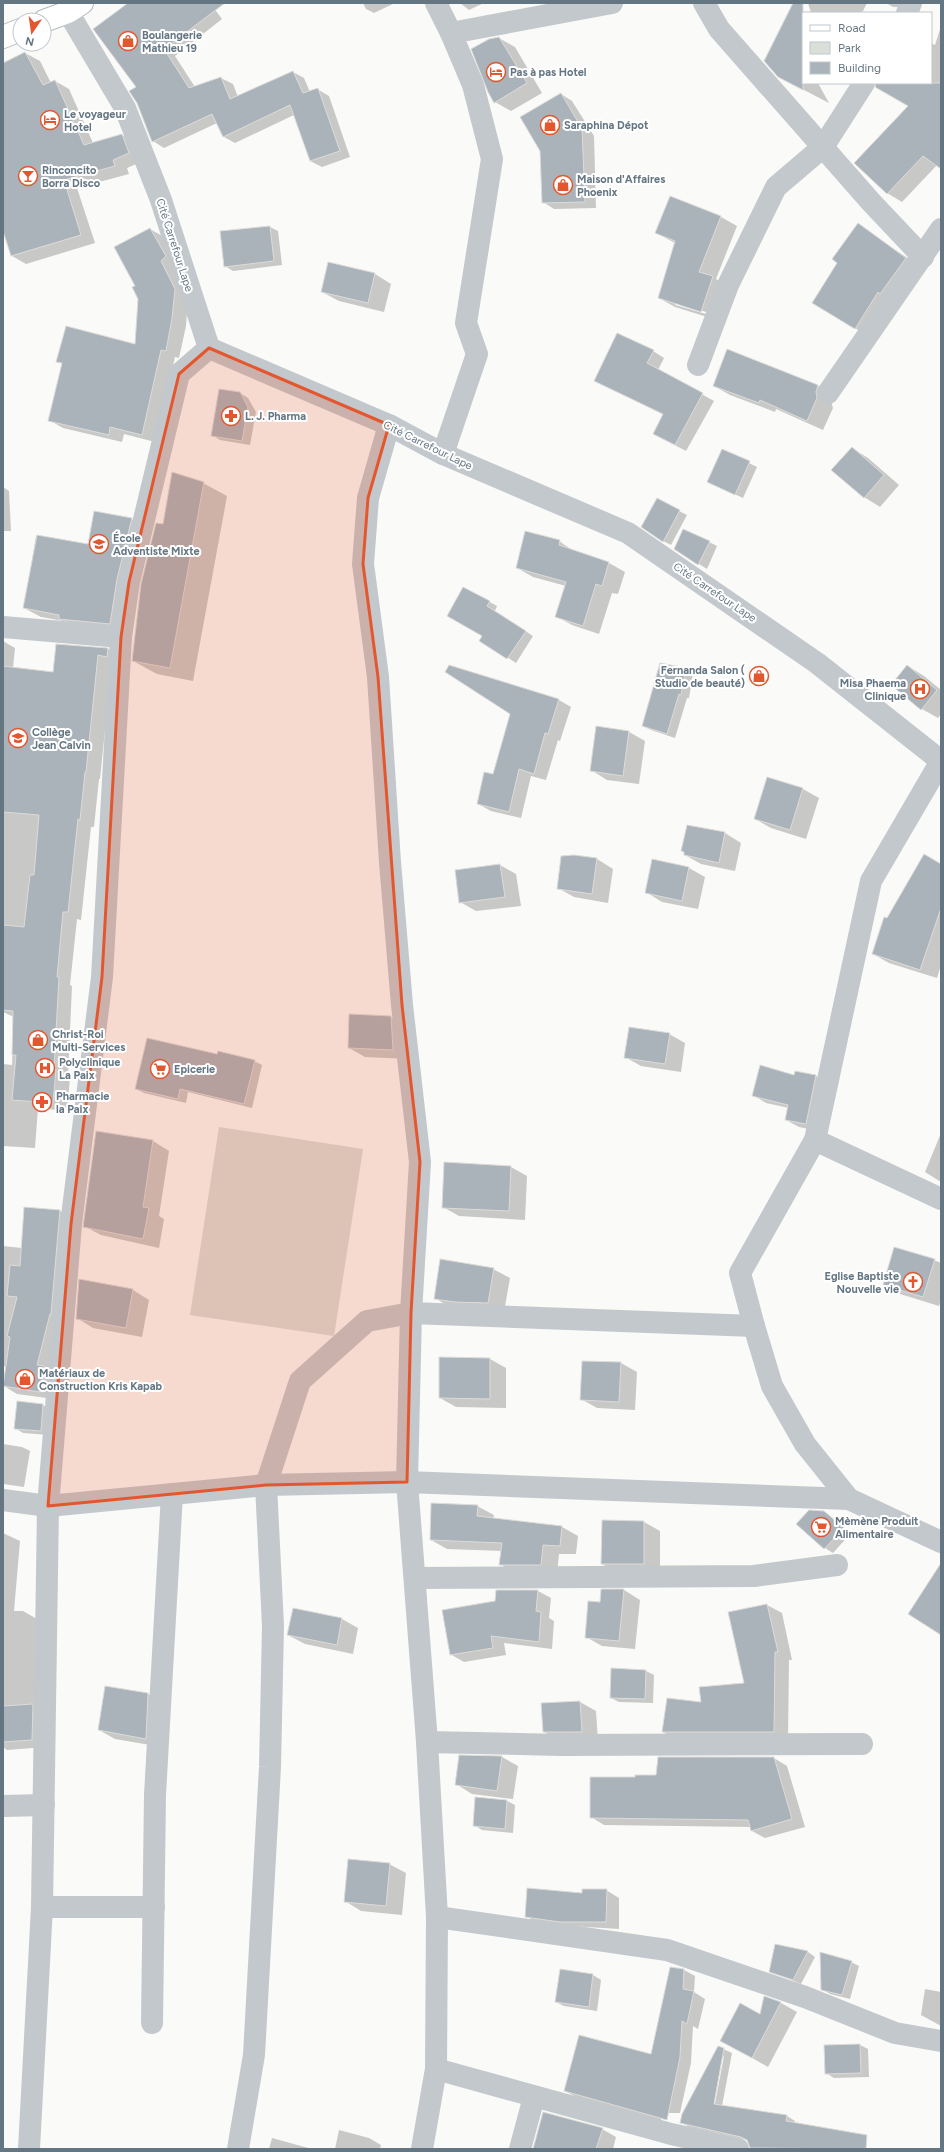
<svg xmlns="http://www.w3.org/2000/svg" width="944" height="2152" font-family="Figtree,sans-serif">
  <rect width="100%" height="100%" fill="#fafaf8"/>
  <path fill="#dadfd7" d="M219 1127 363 1149 334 1336 190 1315Z"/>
  <g fill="#0003" fill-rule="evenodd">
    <path d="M144 3H210L222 19 175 56 195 87 221 78 233 84 238 97 293 72 304 78 310 92 317 89 329 96 350 157 322 167 310 161 294 115 235 143 224 137 217 123 164 148 153 141 138 88Z"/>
    <path d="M363 3H395L374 13 366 9Z"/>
    <path d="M460 3H484L469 10Z"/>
    <path d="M808 3H867L863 11 857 13H811Z"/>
    <path d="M886 3H916L903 7H893Z"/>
    <path d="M941 26V167L937 165 902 202 887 193 914 112 905 83H931V43L935 45Z"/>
    <path d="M499 38 515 47 542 93 511 111 495 102Z"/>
    <path d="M25 53 40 61 51 83 55 81 69 89 93 143 122 135 136 143 143 161 127 168 129 174 77 188 95 243 26 264 12 256 3 228V65Z"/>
    <path d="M803 57V83H818L829 103 779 77Z"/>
    <path d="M561 94 572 101 594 136 596 208 554 209 543 202Z"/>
    <path d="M671 197 721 217 737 226 716 279 728 286 717 320 675 307 659 298 675 243 656 233ZM675 302 706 312V314L675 305Z"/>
    <path d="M858 225 921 267 871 338 855 328Z"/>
    <path d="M270 227 278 231 282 265 233 271 225 266 221 232Z"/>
    <path d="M150 229 164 237 188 297 186 326 179 358 175 357 155 442 124 434 122 442 63 428 49 420 63 364 58 361 136 345 139 299 136 286 116 247Z"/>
    <path d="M329 264 375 274 391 284 384 312 339 301 322 292Z"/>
    <path d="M728 350 818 386 834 395 831 401 833 408 823 430 776 409 775 412 730 395 714 386Z"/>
    <path d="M653 351 664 358 658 370 714 401 686 451 665 440 664 415 595 381Z"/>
    <path d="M240 393 248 398 256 412 250 445 220 440 212 435Z"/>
    <path d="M852 448 868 458 899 485 880 507 864 497Z"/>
    <path d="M722 450 757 467 743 498 708 482Z"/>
    <path d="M203 483 227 496 193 681 157 674 133 661 164 525Z"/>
    <path d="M3 487 9 491 11 531H3Z"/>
    <path d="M679 511 687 515 671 545 663 541Z"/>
    <path d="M131 519 147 528 126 632 41 617 24 608 36 536 88 545Z"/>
    <path d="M559 541 575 552 609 563 625 572 618 594 612 593 599 634 572 625 556 616 566 586 533 577 517 568Z"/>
    <path d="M709 542 717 546 707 569 675 549Z"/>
    <path d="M464 588 497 606 495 611 533 636 516 663 481 640 484 636Z"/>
    <path d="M3 641 15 648 13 668 54 673 108 649 121 657 112 662 100 779H99L94 827H91L81 920 77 919 70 985 72 986 68 1077 70 1078 67 1111 38 1108 35 1148 3 1146V1064L12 1065 14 1017 3 1012Z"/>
    <path d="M449 666 559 700 571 707 560 741 558 740 546 780 531 776 521 818 491 811 478 804 494 775 512 714Z"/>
    <path d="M908 666 924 676 941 690V714L938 718 922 709Z"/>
    <path d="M686 669 693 673 689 698H687L675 738 651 730 643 726Z"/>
    <path d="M629 732 645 741 639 784 607 780 591 770Z"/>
    <path d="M803 789 819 798 806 839 771 828 755 819Z"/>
    <path d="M688 826 725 833 741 843 735 871 701 864 685 855Z"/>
    <path d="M574 856 597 859 613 869 608 903 574 897 558 888Z"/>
    <path d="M653 860 689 868 705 877 698 909 662 902 646 892Z"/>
    <path d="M500 865 516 874 521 906 476 911 460 902 456 870Z"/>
    <path d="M941 865V965L937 978 889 963 873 954 888 919Z"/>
    <path d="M390 1017 407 1027 409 1059 365 1057 349 1048Z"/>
    <path d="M669 1034 685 1043 681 1072 641 1066 625 1057Z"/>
    <path d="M254 1061 262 1065 252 1108 188 1092 186 1103 144 1093 136 1089Z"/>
    <path d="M796 1072 816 1076 829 1083 818 1131 799 1127 786 1120 789 1108 766 1103 753 1095 795 1076Z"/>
    <path d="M97 1132 153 1141 169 1151 159 1216 164 1219 159 1248 101 1235 84 1226Z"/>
    <path d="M941 1133V1182L925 1172Z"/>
    <path d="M445 1163 511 1167 527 1176 525 1220 459 1216 443 1207Z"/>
    <path d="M60 1211 74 1219 54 1399 17 1394 4 1386 6 1367 3 1366V1246L22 1248Z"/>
    <path d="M934 1260 941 1263V1299L939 1306 900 1294 884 1285Z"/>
    <path d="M493 1269 510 1278 504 1312 451 1308 435 1298Z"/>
    <path d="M133 1290 149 1300 142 1337 93 1328 77 1318Z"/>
    <path d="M440 1358 490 1359 506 1368V1408L456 1407 440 1398Z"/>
    <path d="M621 1363 637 1372 635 1410 597 1408 581 1399Z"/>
    <path d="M18 1402 43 1405 51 1410 49 1435 23 1433 15 1428Z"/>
    <path d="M3 1444 22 1447 30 1451 24 1487 3 1484Z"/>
    <path d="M477 1506 494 1515 493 1519 562 1527 578 1536 576 1554H559L557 1573 516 1574 500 1564 502 1551 447 1549 431 1540Z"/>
    <path d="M824 1512 851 1533 833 1553 825 1548 798 1524Z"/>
    <path d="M603 1521 644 1522 660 1531V1573H618L602 1564Z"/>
    <path d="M3 1533 20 1541 14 1611H23L37 1619 45 1747 7 1750 3 1747Z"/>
    <path d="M624 1590 640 1600 635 1649 602 1646 586 1637 601 1603Z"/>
    <path d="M538 1591 551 1598 549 1618 554 1621 552 1649 504 1643 506 1655 464 1662 450 1654 496 1602Z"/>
    <path d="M767 1605 782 1613 792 1660H789L788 1740H677L663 1732 702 1703 745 1684Z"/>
    <path d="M293 1609 342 1619 358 1628 353 1654 305 1644 288 1635Z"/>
    <path d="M646 1671 654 1675 653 1703 619 1702 611 1698Z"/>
    <path d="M148 1694 164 1704 162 1747 115 1739 99 1730Z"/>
    <path d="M580 1702 596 1711 598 1741H560L544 1732Z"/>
    <path d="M502 1757 518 1766 513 1799 472 1794 456 1784Z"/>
    <path d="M774 1758 787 1766 805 1827 765 1838 752 1831 751 1827 604 1825 591 1817 636 1778Z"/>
    <path d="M507 1801 515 1805 513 1833 482 1830 474 1825Z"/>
    <path d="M389 1864 406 1873 402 1915 361 1911 345 1901Z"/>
    <path d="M606 1890 619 1898V1929L538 1924 526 1916 583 1894Z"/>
    <path d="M776 1945 808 1952 815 1957 801 1984 770 1971Z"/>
    <path d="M851 1962 859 1966 850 1999 830 1994 822 1989Z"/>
    <path d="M561 1970 593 1975 601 1980 597 2011 564 2006 556 2002Z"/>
    <path d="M684 1970 695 1976 694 1992 705 1999 698 2029 693 2026 691 2063 680 2113H662L661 2121 576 2097 565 2091 652 2055Z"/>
    <path d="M925 1989 941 1992V2026L921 2015Z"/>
    <path d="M765 1998 781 2003 797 2012 768 2067 738 2050 761 2016Z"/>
    <path d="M860 2045 868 2049 869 2077 834 2078 826 2073 825 2046Z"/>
    <path d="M719 2047 732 2053 722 2106 787 2116 795 2121 794 2123 830 2133 827 2149H751L748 2140 689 2127 682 2123ZM724 2056 714 2109H712L721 2059Z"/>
    <path d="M602 2129 616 2137 613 2149H533Z"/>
    <path d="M339 2130 369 2138 381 2145 380 2149H335Z"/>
    <path d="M272 2138 312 2149H269Z"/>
  </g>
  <g fill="#aab3b9" stroke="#dcdcda">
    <path d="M128 3H225L164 49 189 88 221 77 230 99 293 71 303 93 318 88 340 151 310 161 290 105 223 137 212 114 152 142 137 103 129 91 136 87 93 29Z"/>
    <path d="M793 3H803V90L778 77 764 61Z"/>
    <path d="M499 37 527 83 494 103 488 92 471 49 489 39Z"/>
    <path d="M25 52 43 85 55 80 84 145 122 134 129 153 113 160 115 166 64 180 81 235 11 256 3 231V63Z"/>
    <path d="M876 83H941V169L923 156 887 194 854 163 908 106 875 87Z"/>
    <path d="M561 93 582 129 585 202 542 203 540 151 520 117Z"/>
    <path d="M670 196 721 216 699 272 713 276 701 312 658 298 675 241 655 233Z"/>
    <path d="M858 223 906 258 880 294 878 292 855 329 812 303 837 263 832 259Z"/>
    <path d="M270 226 274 261 224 267 220 231Z"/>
    <path d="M150 228 166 256 161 261 175 289 172 318 166 351 161 350 142 435 110 427 109 435 48 421 62 363 56 362 66 326 135 344 138 299 132 287 135 286 114 247Z"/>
    <path d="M328 262 375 273 368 303 321 292Z"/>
    <path d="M617 333 654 350 647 363 703 393 675 445 653 434 663 414 594 381Z"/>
    <path d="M727 349 818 385 816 392 817 398 807 421 760 400 759 403 713 386Z"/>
    <path d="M219 389 240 392 248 407 242 441 211 436Z"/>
    <path d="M852 447 884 475 864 498 831 470Z"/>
    <path d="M722 449 750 461 735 495 707 482Z"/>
    <path d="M172 472 204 482 170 668 132 661 141 584 156 523 163 524Z"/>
    <path d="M657 498 680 510 663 542 641 527Z"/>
    <path d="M94 511 132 518 117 579 110 624 59 619V615L23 608 37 535 88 544Z"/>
    <path d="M683 529 710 541 698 565 674 549Z"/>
    <path d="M525 531 560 540 559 545 609 562 602 586 596 584 583 626 555 617 566 582 516 568Z"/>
    <path d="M463 587 490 601 487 606 526 631 507 659 479 641 482 636 447 616Z"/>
    <path d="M56 644 108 648 107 657 98 655 86 772H85L80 820 78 819 68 912H63L57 977H59L54 1069H56L53 1103 12 1100 16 1055H12L13 1011 3 1010V925L24 927 30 875H34L39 815 3 812V666L53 672Z"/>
    <path d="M660 663 686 668 681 695 679 694 667 734 642 726Z"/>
    <path d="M449 665 559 699 548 734 545 733 534 774 519 769 509 812 477 804 484 772 493 774 510 714 445 672Z"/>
    <path d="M907 665 937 690 921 710 891 685Z"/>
    <path d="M596 726 629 731 623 776 590 771Z"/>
    <path d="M767 777 803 788 790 830 754 819Z"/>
    <path d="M687 825 725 832 719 863 684 855V852L681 851Z"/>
    <path d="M924 854 941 864V908L920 970 872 954 884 917 887 918Z"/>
    <path d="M574 855 597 858 592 894 557 889 561 856Z"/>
    <path d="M652 859 689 867 682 901 645 893Z"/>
    <path d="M500 864 505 897 459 903 455 870Z"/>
    <path d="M349 1014 391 1016 393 1050 348 1048Z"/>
    <path d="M629 1027 670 1033 665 1064 624 1058Z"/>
    <path d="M147 1038 217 1054 218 1051 255 1060 244 1104 180 1089 178 1099 135 1089Z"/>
    <path d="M760 1065 794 1075 795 1071 816 1075 806 1124 785 1120 788 1105 752 1096Z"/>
    <path d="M96 1131 153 1140 143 1207 149 1208 143 1239 83 1227Z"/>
    <path d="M444 1162 511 1166 509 1211 442 1208Z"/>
    <path d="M24 1207 60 1210 51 1314H50L37 1365 44 1366 40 1392 3 1386 10 1337 7 1336 17 1297 7 1296 10 1265 20 1266Z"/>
    <path d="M894 1247 935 1259 923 1297 883 1285Z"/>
    <path d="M440 1259 494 1268 488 1303 455 1302 434 1299Z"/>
    <path d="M79 1279 133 1289 126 1328 76 1319Z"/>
    <path d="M439 1357 490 1358V1399L439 1398Z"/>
    <path d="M582 1361 621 1362 619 1402 580 1400Z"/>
    <path d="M17 1401 43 1404 41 1431 14 1429Z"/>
    <path d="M431 1503 478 1505 477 1516 562 1526 560 1546 543 1545 541 1565H499L502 1543 430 1540Z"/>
    <path d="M809 1510 824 1511 844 1528 824 1549 796 1524Z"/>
    <path d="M602 1520 644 1521V1564H601Z"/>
    <path d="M941 1563V1635L908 1614Z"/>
    <path d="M601 1589H624L619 1641 585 1638 588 1601 600 1602Z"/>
    <path d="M496 1590H538L536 1611 541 1612 539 1642 491 1636 493 1648 450 1655 442 1610 495 1601Z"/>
    <path d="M767 1604 778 1652H775L774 1732H662L667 1698 701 1702 699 1687 744 1683 728 1612Z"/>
    <path d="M293 1608 342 1618 337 1645 287 1635Z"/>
    <path d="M611 1668 646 1670 645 1699 610 1698Z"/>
    <path d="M105 1686 148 1693 146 1739 98 1730Z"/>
    <path d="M580 1701 582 1732H543L541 1703Z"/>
    <path d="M33 1704 32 1740 3 1742V1706Z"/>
    <path d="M459 1755 502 1756 497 1791 455 1785Z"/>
    <path d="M658 1757H774L792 1819 751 1831 748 1820 590 1818V1777H635V1775H656Z"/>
    <path d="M475 1797 507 1800 505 1829 473 1826Z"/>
    <path d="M348 1859 390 1863 386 1906 344 1902Z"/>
    <path d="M527 1888 582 1893V1889H607L606 1922H560L525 1917Z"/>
    <path d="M775 1944 808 1951 793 1980 769 1972Z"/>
    <path d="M820 1952 852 1961 842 1995 821 1990Z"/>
    <path d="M670 1967 684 1969 683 1989 694 1991 687 2024 682 2021 680 2057 667 2120 564 2091 579 2035 651 2054Z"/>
    <path d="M560 1969 593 1974 589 2007 555 2002Z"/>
    <path d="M764 1996 781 2002 752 2058 720 2041 740 2003 760 2014Z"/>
    <path d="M860 2044 861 2073 825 2074 824 2045Z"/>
    <path d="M718 2046 724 2048 714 2104 787 2115 786 2121 867 2135 866 2149 750 2148 747 2140 741 2137 680 2123 682 2114Z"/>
    <path d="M543 2112 603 2128 596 2149H533Z"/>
  </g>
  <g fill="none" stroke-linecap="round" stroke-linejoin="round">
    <defs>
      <g id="primary">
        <path d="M44 21 68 12 82 3"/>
        <path d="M3 37 20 30"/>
      </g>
    </defs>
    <use href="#primary" stroke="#b5babe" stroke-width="24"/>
    <g stroke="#c3c8cc" stroke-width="22">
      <path d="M436 3 451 33 473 85 492 159 466 323 477 354 443 454"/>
      <path d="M704 3 719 29 871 202 923 257"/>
      <path d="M907 13 911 3"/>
      <path d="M451 33 612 3"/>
      <path d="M698 365 728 285 776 187 823 147 864 83"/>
      <path d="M828 393 941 229"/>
      <path d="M389 425 368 498 363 564 378 677 390 862 402 1005 420 1162 411 1313 407 1482 427 1742 437 1917 436 2069 422 2149"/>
      <path d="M3 627 121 637"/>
      <path d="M815 1140 941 1199"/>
      <path d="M754 1326 740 1273 815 1140 871 881 941 761"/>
      <path d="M3 1500 48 1506 266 1485 407 1482 849 1499"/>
      <path d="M415 1578 754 1576 837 1565"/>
      <path d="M427 1742 561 1745 862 1744"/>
      <path d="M3 1806 44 1805"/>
      <path d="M42 1907H154"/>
      <path d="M437 1917 667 1950 805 1997 895 2033 941 2041"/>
      <path d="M152 2023 155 1795 172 1494"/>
      <path d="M436 2069 671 2134 738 2149"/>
      <path d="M29 2149 42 1907 48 1506 71 1224 102 977 121 637 129 582 179 374 209 348"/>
      <path d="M238 2149 254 2055 270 1767 273 1626 266 1485 300 1381 367 1321 411 1313 754 1326 772 1386 805 1444 849 1499 941 1542"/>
      <path d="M520 2149 534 2097"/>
    </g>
    <path stroke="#c3c8cc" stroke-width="22" d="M68 12 125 108 161 200 209 348 389 425 443 454 628 533 817 663 941 761"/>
    <use href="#primary" stroke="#fff" stroke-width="22"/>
  </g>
  <path fill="#e4572e" fill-opacity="0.2" stroke="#e4572e" stroke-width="3" stroke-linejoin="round" d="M209 348 389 425 368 498 363 564 378 677 402 1005 420 1162 411 1313 407 1482 266 1485 48 1506 71 1224 102 977 121 637 129 582 179 374Z"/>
  <defs>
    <symbol id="shop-ring" viewBox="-11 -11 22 22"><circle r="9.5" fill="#fff" stroke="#e4572e" stroke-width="1.5"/><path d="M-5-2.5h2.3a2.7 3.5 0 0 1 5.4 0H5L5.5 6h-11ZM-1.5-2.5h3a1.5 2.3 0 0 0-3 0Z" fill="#e4572e"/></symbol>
    <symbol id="hotel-ring" viewBox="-11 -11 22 22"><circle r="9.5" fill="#fff" stroke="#e4572e" stroke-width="1.5"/><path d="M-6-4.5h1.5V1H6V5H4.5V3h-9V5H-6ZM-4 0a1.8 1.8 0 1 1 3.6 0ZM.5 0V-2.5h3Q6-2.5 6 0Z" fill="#e4572e"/></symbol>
    <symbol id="bar-ring" viewBox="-11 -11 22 22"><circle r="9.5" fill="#fff" stroke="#e4572e" stroke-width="1.5"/><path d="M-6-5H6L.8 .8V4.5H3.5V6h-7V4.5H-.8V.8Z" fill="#e4572e"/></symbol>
    <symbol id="pharmacy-ring" viewBox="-11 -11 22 22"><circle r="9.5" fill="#fff" stroke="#e4572e" stroke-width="1.5"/><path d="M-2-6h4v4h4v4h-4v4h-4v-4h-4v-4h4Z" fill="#e4572e"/></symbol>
    <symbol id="school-ring" viewBox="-11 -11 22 22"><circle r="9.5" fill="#fff" stroke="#e4572e" stroke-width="1.5"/><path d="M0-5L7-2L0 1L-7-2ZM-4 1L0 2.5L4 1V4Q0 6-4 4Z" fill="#e4572e"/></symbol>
    <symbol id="hospital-ring" viewBox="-11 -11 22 22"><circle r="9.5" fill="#fff" stroke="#e4572e" stroke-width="1.5"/><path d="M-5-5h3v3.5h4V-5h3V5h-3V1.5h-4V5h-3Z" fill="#e4572e"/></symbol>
    <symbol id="supermarket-ring" viewBox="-11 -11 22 22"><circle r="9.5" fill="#fff" stroke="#e4572e" stroke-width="1.5"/><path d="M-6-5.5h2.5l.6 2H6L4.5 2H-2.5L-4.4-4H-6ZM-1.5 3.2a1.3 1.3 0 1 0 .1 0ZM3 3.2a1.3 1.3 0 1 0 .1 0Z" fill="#e4572e"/></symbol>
    <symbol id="church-ring" viewBox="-11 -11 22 22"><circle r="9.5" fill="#fff" stroke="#e4572e" stroke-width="1.5"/><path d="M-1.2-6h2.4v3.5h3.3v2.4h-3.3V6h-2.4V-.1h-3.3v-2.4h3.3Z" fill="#e4572e"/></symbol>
  </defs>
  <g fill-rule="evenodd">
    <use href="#shop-ring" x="117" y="30" width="22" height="22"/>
    <use href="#hotel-ring" x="485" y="61" width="22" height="22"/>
    <use href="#hotel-ring" x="39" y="109" width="22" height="22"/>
    <use href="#shop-ring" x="539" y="114" width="22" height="22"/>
    <use href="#bar-ring" x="17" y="165" width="22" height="22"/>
    <use href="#shop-ring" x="552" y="174" width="22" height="22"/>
    <use href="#pharmacy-ring" x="220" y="405" width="22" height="22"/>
    <use href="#school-ring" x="88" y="533" width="22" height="22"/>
    <use href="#shop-ring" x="748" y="665" width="22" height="22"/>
    <use href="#hospital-ring" x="909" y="678" width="22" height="22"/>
    <use href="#school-ring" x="7" y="727" width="22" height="22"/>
    <use href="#shop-ring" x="27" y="1029" width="22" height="22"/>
    <use href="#hospital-ring" x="34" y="1057" width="22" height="22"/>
    <use href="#supermarket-ring" x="149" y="1058" width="22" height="22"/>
    <use href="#pharmacy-ring" x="31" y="1091" width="22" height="22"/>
    <use href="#church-ring" x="902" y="1271" width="22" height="22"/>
    <use href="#shop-ring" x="14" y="1368" width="22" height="22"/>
    <use href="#supermarket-ring" x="810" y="1516" width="22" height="22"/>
  </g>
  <g text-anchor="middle" stroke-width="4" stroke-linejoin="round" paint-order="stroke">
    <g font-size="11" font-weight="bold" fill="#657683" stroke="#fff" text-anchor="start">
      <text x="142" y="39">Boulangerie<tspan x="142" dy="13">Mathieu 19</tspan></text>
      <text x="510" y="76">Pas à pas Hotel</text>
      <text x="64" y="118">Le voyageur<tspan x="64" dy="13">Hotel</tspan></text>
      <text x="564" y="129">Saraphina Dépot</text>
      <text x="42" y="174">Rinconcito<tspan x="42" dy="13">Borra Disco</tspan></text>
      <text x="577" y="183">Maison d'Affaires<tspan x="577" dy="13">Phoenix</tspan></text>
      <text x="245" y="420">L. J. Pharma</text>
      <text x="113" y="542">École<tspan x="113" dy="13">Adventiste Mixte</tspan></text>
      <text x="745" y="674" text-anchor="end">Fernanda Salon (<tspan x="745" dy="13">Studio de beauté)</tspan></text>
      <text x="906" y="687" text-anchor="end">Misa Phaema<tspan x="906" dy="13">Clinique</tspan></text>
      <text x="32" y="736">Collège<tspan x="32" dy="13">Jean Calvin</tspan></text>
      <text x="52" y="1038">Christ-Roi<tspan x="52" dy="13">Multi-Services</tspan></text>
      <text x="59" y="1066">Polyclinique<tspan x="59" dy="13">La Paix</tspan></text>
      <text x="174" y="1073">Epicerie</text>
      <text x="56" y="1100">Pharmacie<tspan x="56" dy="13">la Paix</tspan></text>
      <text x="899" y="1280" text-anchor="end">Eglise Baptiste<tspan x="899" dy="13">Nouvelle vie</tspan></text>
      <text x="39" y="1377">Matériaux de<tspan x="39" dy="13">Construction Kris Kapab</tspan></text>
      <text x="835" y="1525">Mèmène Produit<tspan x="835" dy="13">Alimentaire</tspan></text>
    </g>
    <g font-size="11" fill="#657683" stroke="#fff">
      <text transform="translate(175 245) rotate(72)" y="4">Cité Carrefour Lape</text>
      <text transform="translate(428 445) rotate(26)" y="4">Cité Carrefour Lape</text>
      <text transform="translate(715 592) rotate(34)" y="4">Cité Carrefour Lape</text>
    </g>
  </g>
  <rect width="944" height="2152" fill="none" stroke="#657683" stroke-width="8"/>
  <rect x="802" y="12" width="130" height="72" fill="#ffffff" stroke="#c1c8cd"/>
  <rect x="810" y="25" width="20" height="6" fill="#ffffff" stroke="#c1c8cd"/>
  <text x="838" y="32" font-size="12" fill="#657683">Road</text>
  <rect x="810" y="42" width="20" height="12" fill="#dadfd7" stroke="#c1c8cd"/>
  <text x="838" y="52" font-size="12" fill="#657683">Park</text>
  <rect x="810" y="62" width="20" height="12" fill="#aab3b9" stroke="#c1c8cd"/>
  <text x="838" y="72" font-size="12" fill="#657683">Building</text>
  <g transform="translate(32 32) rotate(193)"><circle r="19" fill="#ffffff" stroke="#c1c8cd"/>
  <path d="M0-3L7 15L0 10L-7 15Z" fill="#e4572e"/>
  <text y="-6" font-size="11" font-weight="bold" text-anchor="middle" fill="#657683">N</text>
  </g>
</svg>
